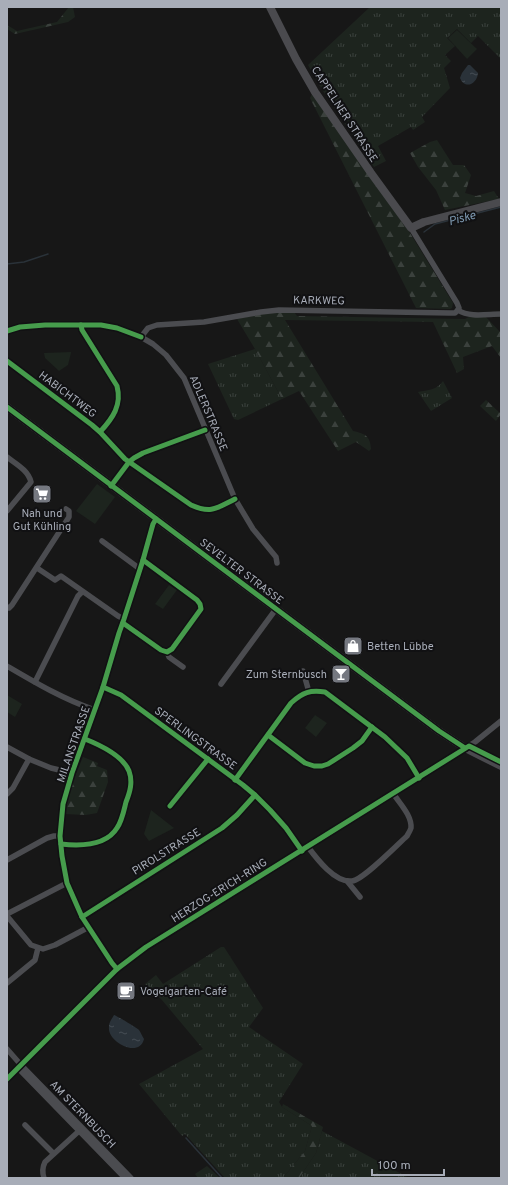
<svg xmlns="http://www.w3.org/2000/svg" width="508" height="1185" font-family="Overpass,sans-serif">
  <defs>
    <pattern id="grass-tufts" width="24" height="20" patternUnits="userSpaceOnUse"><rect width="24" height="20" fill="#1d241e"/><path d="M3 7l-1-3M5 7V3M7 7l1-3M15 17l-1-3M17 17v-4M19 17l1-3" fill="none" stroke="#3b413d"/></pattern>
    <pattern id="forest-firs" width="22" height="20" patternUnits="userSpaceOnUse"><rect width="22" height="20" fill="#1d241e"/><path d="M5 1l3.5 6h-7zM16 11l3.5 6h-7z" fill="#3b413d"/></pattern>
    <pattern id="water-ripples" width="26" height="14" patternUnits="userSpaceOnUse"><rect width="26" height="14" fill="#2a3239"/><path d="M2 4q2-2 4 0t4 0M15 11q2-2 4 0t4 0" fill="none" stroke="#464d54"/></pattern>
  </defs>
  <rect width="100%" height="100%" fill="#171717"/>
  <g fill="url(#grass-tufts)">
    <path d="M370 7H501V59L478 36 471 43 457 29 447 38 455 46 445 55 451 61 444 68 450 88 422 117 425 122 413 130 411 127 378 146 386 161 374 167 323 91 308 65Z"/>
    <path d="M255 349 282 399 238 420 234 419 208 364Z"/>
    <path d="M443 381 452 398 431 411 418 392C428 390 437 390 443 381Z"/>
    <path d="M221 947H224L263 1008 249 1027 303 1064 279 1102 282 1107 312 1126 305 1151 283 1178H225L185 1134 182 1136 139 1084 203 1049 162 1000 145 984 156 975 163 984Z"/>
    <path d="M322 1131 409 1178H299L316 1153Z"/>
    <path d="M207 1166 220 1178H198L195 1174Z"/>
  </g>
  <g fill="url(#forest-firs)">
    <path d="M69 7H73L75 17 68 22 15 34 7 29V25L17 31 57 22Z"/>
    <path d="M312 94 410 233 453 303 452 308 450 309 416 308 310 98Z"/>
    <path d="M437 140 453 165H464L471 175 465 193 476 196 494 191 499 199 445 210 436 190 418 167 410 153 430 142Z"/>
    <path d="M282 312H294L297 316 465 319 469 317 485 316 501 333V358L492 346 463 357 464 369 457 373 433 322 285 320 353 431C366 434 370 436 371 449L369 451 356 442 338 451 299 391 282 399 255 349 237 319 261 314Z"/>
    <path d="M486 400 501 414 496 421 480 406Z"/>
    <path d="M83 757 98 763 97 766 107 770 108 782 97 813 86 815 65 814C67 794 75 776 83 757Z"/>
    <path d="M283 1104 323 1127 316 1153 299 1178H283L305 1151 312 1126 282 1107Z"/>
  </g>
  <g fill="#1d241e">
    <path d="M457 30 477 49 467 59 448 38Z"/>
    <path d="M71 352V353L68 365 59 371 45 358 44 353Z"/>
    <path d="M97 484 115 497 95 524 76 511Z"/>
    <path d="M169 585 177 590 163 609 155 604Z"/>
    <path d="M7 695 22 704 15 717 7 712Z"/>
    <path d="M315 715 327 723 316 737 305 728Z"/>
    <path d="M151 810 174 828 149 841 144 834Z"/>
  </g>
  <g fill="url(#water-ripples)">
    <path d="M468 65H470L478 73C477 84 465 90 460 78L462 73Z"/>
    <path d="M114 1015C117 1016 137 1028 139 1030 141 1033 142 1036 144 1039 139 1059 107 1042 109 1027 109 1022 112 1019 114 1015Z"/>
  </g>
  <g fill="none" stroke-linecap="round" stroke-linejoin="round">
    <g stroke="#2a3239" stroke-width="1.5">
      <path d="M424 232 435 224 501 207"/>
      <path d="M7 264 24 262 48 254"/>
      <path d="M186 1138 222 1178"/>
    </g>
    <g stroke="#4b4c50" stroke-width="5.5">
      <path d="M411 228 457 303 459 308 458 310"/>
      <path d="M458 310C470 318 487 314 501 314"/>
      <path d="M81 325 82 330 117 386C122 405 113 418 100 432"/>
      <path d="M7 331 20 327 45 325H101L117 328 141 337 153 344 166 355 184 378 235 499 253 529 276 557 277 563"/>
      <path d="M141 337 148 328 157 325 204 322 261 312 279 310 450 313H455L458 310"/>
      <path d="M7 361 92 425 100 432 125 459 191 505C211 514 217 508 235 499"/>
      <path d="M7 457C16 464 28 470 31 482L7 511"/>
      <path d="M111 486 129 462 134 458 143 453 205 430"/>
      <path d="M102 541 140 569"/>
      <path d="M37 568 55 580 61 576 118 616 124 619"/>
      <path d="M7 607 9 608 12 605 69 517V511L66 509"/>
      <path d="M123 623 161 650 167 652 172 649 201 609 200 604 197 600 143 560"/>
      <path d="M167 652 169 657 183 667"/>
      <path d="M7 666C36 683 63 699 95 710"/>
      <path d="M303 671 309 692"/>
      <path d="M35 682 78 596 82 592"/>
      <path d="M221 684 276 609"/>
      <path d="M103 687 121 695 243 785 255 795 270 810 286 828 302 851"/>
      <path d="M268 735 305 763 314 766H322L328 764 353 748 362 741 372 727"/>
      <path d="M7 747 29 759 51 768 72 773"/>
      <path d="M235 780 291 703C303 692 310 690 325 692L385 737 407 758 419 778"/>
      <path d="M7 794 13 788 29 759"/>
      <path d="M170 806 208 759"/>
      <path d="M61 844C79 846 106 846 117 828 122 821 124 810 126 802 130 792 133 782 129 771 123 756 100 745 85 739"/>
      <path d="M308 847C317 859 335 883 352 881 363 880 397 845 407 836 408 834 410 831 411 828 412 815 399 803 393 793"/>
      <path d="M7 860 47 838 54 836H60"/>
      <path d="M347 881 360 897"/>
      <path d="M7 914 67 883"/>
      <path d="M7 916 31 945 43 949 55 945 89 927"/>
      <path d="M82 917 222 828 237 815 255 795"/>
      <path d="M117 969 112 963 82 917 67 883 62 856 60 836 63 804 72 773 103 687 119 633 124 619 143 560 153 524 156 519"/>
      <path d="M7 983 35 960 38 948"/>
      <path d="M7 1049 21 1065 131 1178"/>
      <path d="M18 1068 125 1178"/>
      <path d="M7 1079 117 969 146 947 465 748 475 742 501 721"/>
      <path d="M25 1125 53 1153"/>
      <path d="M44 1178C42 1172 42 1168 45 1162L79 1131"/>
    </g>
    <g stroke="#4a4a4e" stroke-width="8">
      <path d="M270 7 296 59 315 92 371 173 411 228 424 222 501 202"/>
      <path d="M7 407 439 731 465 748 501 766"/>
    </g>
    <defs>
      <g id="cycleway">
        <path d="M81 325 82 330 117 386C122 405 113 418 100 432"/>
        <path d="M7 331 20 327 45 325H101L117 328 141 337"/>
        <path d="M7 361 92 425 100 432 125 459 191 505C211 514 217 508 235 499"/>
        <path d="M7 407 439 731 465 748"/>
        <path d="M111 486 129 462 134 458 143 453 205 430"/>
        <path d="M123 623 161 650 167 652 172 649 201 609 200 604 197 600 143 560"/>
        <path d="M103 687 121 695 243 785 255 795 270 810 286 828 302 851"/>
        <path d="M268 735 305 763 314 766H322L328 764 353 748 362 741 372 727"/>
        <path d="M235 780 291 703C303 692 310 690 325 692L385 737 407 758 419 778"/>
        <path d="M170 806 208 759"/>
        <path d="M61 844C79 846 106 846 117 828 122 821 124 810 126 802 130 792 133 782 129 771 123 756 100 745 85 739"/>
        <path d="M82 917 222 828 237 815 255 795"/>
        <path d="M117 969 112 963 82 917 67 883 62 856 60 836 63 804 72 773 103 687 119 633 124 619 143 560 153 524 156 519"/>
        <path d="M7 1079 117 969 146 947 469 746 501 762"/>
      </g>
    </defs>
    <use href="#cycleway" stroke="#111113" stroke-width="8"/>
    <use href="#cycleway" stroke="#469c4c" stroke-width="5"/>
  </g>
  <defs>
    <symbol id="supermarket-square" viewBox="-11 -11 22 22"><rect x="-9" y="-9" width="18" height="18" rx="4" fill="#757880" stroke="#111113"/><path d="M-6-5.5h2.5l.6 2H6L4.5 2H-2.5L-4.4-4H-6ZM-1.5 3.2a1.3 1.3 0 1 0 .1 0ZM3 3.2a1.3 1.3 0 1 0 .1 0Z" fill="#fff"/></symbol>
    <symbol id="shop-square" viewBox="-11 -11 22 22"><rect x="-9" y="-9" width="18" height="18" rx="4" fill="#757880" stroke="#111113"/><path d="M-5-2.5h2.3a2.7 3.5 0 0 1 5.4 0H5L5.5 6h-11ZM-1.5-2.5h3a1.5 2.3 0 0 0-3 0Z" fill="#fff"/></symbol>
    <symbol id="bar-square" viewBox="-11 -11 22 22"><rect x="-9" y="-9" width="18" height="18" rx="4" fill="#757880" stroke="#111113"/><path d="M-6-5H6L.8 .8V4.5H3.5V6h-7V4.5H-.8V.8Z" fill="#fff"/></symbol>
    <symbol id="cafe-square" viewBox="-11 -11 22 22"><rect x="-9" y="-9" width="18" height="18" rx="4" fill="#757880" stroke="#111113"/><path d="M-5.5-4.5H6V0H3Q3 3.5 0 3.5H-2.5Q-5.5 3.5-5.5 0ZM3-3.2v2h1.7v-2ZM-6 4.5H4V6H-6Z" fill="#fff"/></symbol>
  </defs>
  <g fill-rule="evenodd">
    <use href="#supermarket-square" x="31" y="483" width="22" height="22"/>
    <use href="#shop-square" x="342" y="635" width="22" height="22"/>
    <use href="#bar-square" x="330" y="663" width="22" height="22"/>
    <use href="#cafe-square" x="115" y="980" width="22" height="22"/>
  </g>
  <g text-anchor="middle" stroke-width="4" stroke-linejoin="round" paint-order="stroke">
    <g font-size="11" fill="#a8adb8" stroke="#111113">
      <text transform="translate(345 114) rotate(57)" y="4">CAPPELNER STRASSE</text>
      <text transform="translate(319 300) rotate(1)" y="4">KARKWEG</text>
      <text transform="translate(68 394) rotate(37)" y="4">HABICHTWEG</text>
      <text transform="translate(209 413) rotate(67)" y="4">ADLERSTRASSE</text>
      <text transform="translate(242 571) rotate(37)" y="4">SEVELTER STRASSE</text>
      <text transform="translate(196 738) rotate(36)" y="4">SPERLINGSTRASSE</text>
      <text transform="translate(73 744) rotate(-71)" y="4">MILANSTRASSE</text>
      <text transform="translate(166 851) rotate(-32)" y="4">PIROLSTRASSE</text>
      <text transform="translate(219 890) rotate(-32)" y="4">HERZOG-ERICH-RING</text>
      <text transform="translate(83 1114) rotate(46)" y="4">AM STERNBUSCH</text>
    </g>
    <g font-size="11" fill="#a8adb8" stroke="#111113" text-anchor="start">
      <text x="42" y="517" text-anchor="middle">Nah und<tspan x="42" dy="13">Gut Kühling</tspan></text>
      <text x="367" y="650">Betten Lübbe</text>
      <text x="327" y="678" text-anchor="end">Zum Sternbusch</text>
      <text x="140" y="995">Vogelgarten-Café</text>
    </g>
    <g font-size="12" font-style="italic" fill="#7f9bb3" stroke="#111113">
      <text transform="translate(462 218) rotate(-15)" y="4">Piske</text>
    </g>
  </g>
  <rect width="508" height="1185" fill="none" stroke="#a8adb8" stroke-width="16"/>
  <path d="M372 1169v6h72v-6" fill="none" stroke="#a8adb8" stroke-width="2"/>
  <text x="378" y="1169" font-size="12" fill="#a8adb8" stroke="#111113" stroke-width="3" paint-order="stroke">100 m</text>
</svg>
